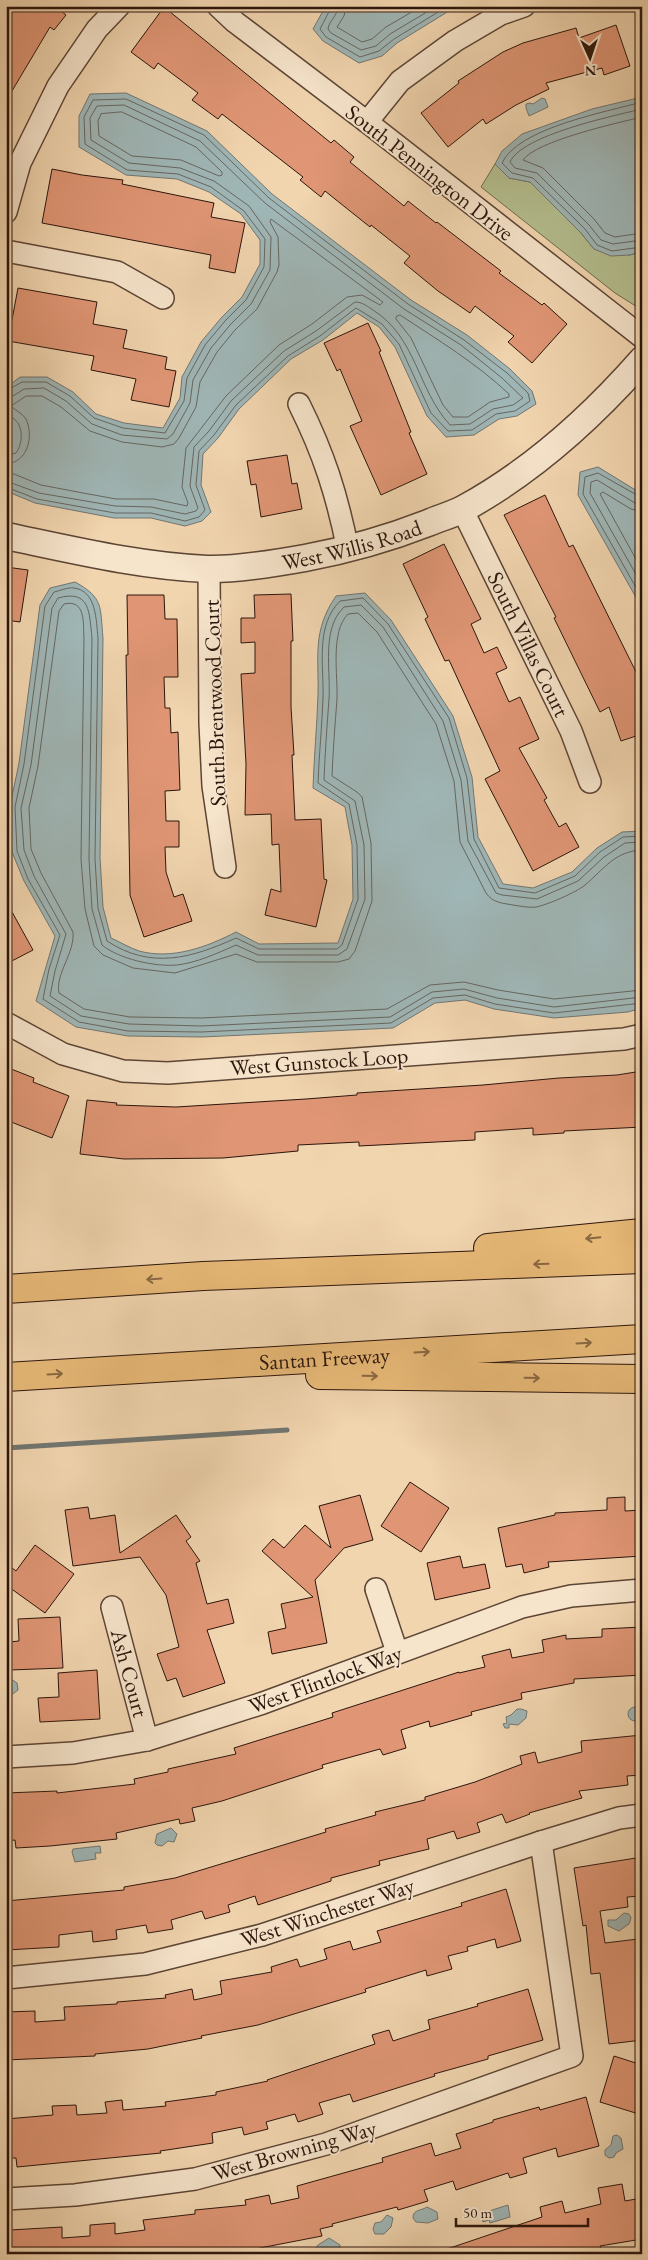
<svg xmlns="http://www.w3.org/2000/svg" width="648" height="2260" font-family="'EB Garamond',serif">
  <rect width="100%" height="100%" fill="#f1d5af"/>
  <filter id="stains"><feTurbulence type="fractalNoise" baseFrequency=".004" numOctaves="4"/><feColorMatrix values="0 0 0 0 .2 0 0 0 0 .09 0 0 0 0 .02 0 0 0 .5 -.17"/></filter>
  <radialGradient id="worn" r=".72"><stop offset=".6" stop-color="#630" stop-opacity="0"/><stop offset="1" stop-color="#630" stop-opacity=".3"/></radialGradient>
  <path fill="#b4be8f" stroke="#706a4e" d="M495 164 509 178 530 182 581 233 594 249 630 255 642 251V310L615 293 481 187Z"/>
  <g fill="#9fb6b6" stroke="#717672">
    <path d="M330 6H457L397 43 382 56 359 63 323 41 313 29 323 11Z"/>
    <path d="M126 93 207 131 272 194 411 300 467 335 510 369 532 391 536 404 517 416 499 419 474 435 446 437 427 416 395 347 379 327 357 313 323 340 291 359 239 409 218 438 203 454 201 485 211 512 202 521 185 526 151 518H114L35 503 6 491V453L9 441 7 387 20 377H47L73 392 96 414 124 423 163 428 180 398 182 377 201 342 222 317 242 297 260 264V240L241 214 209 192 177 179 126 175 79 147V116L90 94Z"/>
    <path d="M642 97V251L630 255 611 256 594 249 581 233 530 182 509 178 495 164 502 151 522 134 592 109Z"/>
    <path d="M542 98 545 99 548 107 529 116 526 108V104L530 103 533 104Z"/>
    <path d="M598 467 642 494V608L578 495 580 472Z"/>
    <path d="M75 582C104 598 100 607 103 638L100 858 103 907 111 938C120 942 130 948 139 951 172 960 207 947 236 932L259 944 338 943 353 899 352 845 345 807 313 788C314 757 317 726 318 695 319 656 312 631 336 596L365 593 391 620 453 716 472 777 478 837 503 884 533 888 572 872 597 848 622 832 642 831V1008L628 1012 554 1018 494 1009 465 1000 435 1003 393 1028 202 1037 128 1036 76 1027 36 1001 55 936 24 881 12 852 10 806 19 763 40 605 50 588Z"/>
    <path d="M11 1679 17 1683 18 1690 6 1699V1680Z"/>
    <circle cx="635" cy="1714" r="7"/>
    <path d="M521 1709 527 1711 526 1718 518 1725 509 1724V1728H505L503 1724 507 1723 506 1717 511 1715 517 1709Z"/>
    <path d="M171 1828 177 1834 174 1842 168 1841 162 1846 157 1845 155 1843 157 1834Z"/>
    <path d="M100 1846 101 1853H95L96 1859 75 1862 72 1852 73 1849Z"/>
    <path d="M624 1913 629 1914 631 1918 629 1924 619 1931 608 1926V1920H616Z"/>
    <path d="M617 2135 621 2138 623 2149 616 2153 614 2157 609 2158 605 2155V2150L611 2145 613 2136Z"/>
    <path d="M508 2205 510 2217 490 2223 489 2220 483 2222 482 2217 487 2215 486 2212Z"/>
    <path d="M427 2207 437 2212 438 2219 428 2223 416 2222 413 2218C413 2209 421 2211 427 2207Z"/>
    <path d="M387 2215 393 2218 391 2227 384 2234H375L373 2229 375 2223 381 2222Z"/>
    <path d="M329 2238 340 2245V2249L335 2253 328 2251 326 2254H316L315 2249 318 2245Z"/>
  </g>
  <g fill="none" stroke-linecap="round" stroke-linejoin="round">
    <g stroke="#666661" stroke-width="1">
      <path d="M332 6 320 29 326 37 360 57 379 51 394 39 448 6"/>
      <path d="M338 6C338 16 329 20 328 29L331 33 361 50 376 46 390 34 437 6"/>
      <path d="M346 6 344 16 337 27 362 42 372 39 386 27 422 6"/>
      <path d="M642 102C606 112 518 128 502 163L512 173 533 178 585 229 597 245 612 251 642 247"/>
      <path d="M642 109C613 116 522 135 510 162L515 168 537 173 589 225 601 240 613 244 642 240"/>
      <path d="M122 112 196 147 222 172V175L219 176 181 160 132 156 99 136 98 121 101 114Z"/>
      <path d="M642 117C617 123 536 141 523 160L543 168 594 219 605 233 615 237 642 233"/>
      <path d="M397 316 400 315C438 340 476 363 509 394V397L490 402 468 417H453L443 405 411 338 396 319Z"/>
      <path d="M6 391 22 382H46L70 396 94 418 123 428 165 433 184 401 187 378 205 345 225 321 246 300 264 267 265 239 244 211 211 187 178 174 127 170 85 144 84 117 93 100 126 99 204 135 269 198 408 304 464 340 507 373 528 393 530 401 515 411 496 414 472 430 448 431 431 413 399 344 382 324 356 308 320 336 288 356 236 405 214 435 199 451 196 485 205 510 199 517 185 521 151 513H115L37 499 6 487"/>
      <path d="M6 397 13 396 24 389 44 388 66 401 92 424 122 435 167 439 173 434 190 403 193 380 211 348 230 325 251 304 270 270 271 237 249 206 214 181 180 168 129 163 91 140 90 118 97 106 124 105 200 141 265 203 404 309 461 345 502 378 523 398 513 405 493 409 470 424 450 425C417 389 417 338 373 310 367 306 362 302 355 302L316 331 284 351 231 401 209 431 194 447 190 486 198 508 196 511 185 514 151 507 115 506 39 493 6 481"/>
      <path d="M6 416C23 417 25 441 16 453L6 456"/>
      <path d="M6 464C28 463 34 436 26 419 22 413 16 411 11 406L26 396H42L61 407 90 431 122 442 162 447 174 444 179 438 196 407 200 382 217 352 235 330 257 309 277 272 279 265 278 237 270 222 271 219 383 302 380 305 362 295 347 297 312 324 279 345 226 396 186 448 182 487 188 503 187 506 154 499H116L83 493 41 485 14 474 6 473"/>
      <path d="M642 498 598 473 585 477 583 494 642 598"/>
      <path d="M642 504 635 503 597 480 591 482 590 493 642 585"/>
      <path d="M642 512 631 509 603 492 600 494 642 570"/>
      <path d="M642 836 623 837 600 852 575 876 535 893 499 888 474 839 467 778 449 718 388 624 363 598 340 601C315 626 324 666 323 698 322 726 319 755 318 783L349 804 357 845 358 899 342 945 337 949H259L236 938C192 958 151 970 107 941L98 908 95 859 98 638C96 621 97 591 74 588 68 587 59 591 54 592L45 606 24 764 15 807 17 851 28 879 60 935 49 969 43 999 79 1022 128 1031 201 1032 391 1023 433 998 465 995 495 1004 554 1013 642 1003"/>
      <path d="M642 842 625 843 604 857 578 881 537 899 502 895 496 893 468 841 461 780 443 721 383 627 361 605 344 607C321 629 331 670 329 699 327 726 325 753 324 780L355 801 364 845 365 899 347 949 338 955H258L236 945C218 953 196 963 177 965 155 967 119 959 102 945L92 909 89 859 92 638C89 613 91 589 58 598L52 608 31 765 21 808 24 850 34 876 66 934 55 971 50 996 81 1016 129 1024 201 1026 390 1017 432 992 464 989 497 998 554 1007 642 997"/>
      <path d="M642 850C615 851 604 869 585 885 577 892 547 905 536 907 529 908 520 906 513 905 502 903 493 903 486 893L460 842 454 781 436 724 377 632 358 613 348 614C330 632 338 675 337 699 335 725 333 750 332 776L357 792 362 797 371 843 372 901 355 951 349 959 338 962H257L236 954 175 973 133 968 103 955 94 946 85 909 81 859 84 638C83 623 86 599 64 604L59 611 38 766 29 808 31 849 41 873 73 932C75 953 55 974 59 993L84 1009 130 1017 201 1018 387 1009 430 985 464 982 498 990 554 999 642 990"/>
    </g>
    <path stroke="#717672" stroke-width="5" d="M6 1448 287 1430"/>
  </g>
  <g fill="#e09675" stroke="#2c150c">
    <path d="M13 6H55L66 15 54 30 50 27 6 101V14Z"/>
    <path d="M164 7 331 143 334 140 354 157 350 162 404 206 408 201 436 223 437 222 501 271 499 273 542 305 544 303 567 324 532 363 508 342 514 336 475 306 470 313 438 291 404 263 410 256 371 225 370 227 325 191 321 197 300 180 303 177 222 114 218 119 192 100 198 93 158 63 154 69 131 52Z"/>
    <path d="M616 25 630 66 604 75 602 68 546 83 549 89 516 105 486 124 483 119 448 147 421 113 459 83 458 81 503 52 523 43 576 28 579 38Z"/>
    <path d="M52 169 82 175 123 180 122 184 214 203 211 217 245 223 235 273 209 268 211 255 42 223Z"/>
    <path d="M18 288 97 302 93 324 127 330 123 348 167 357 165 369 176 371 169 407 131 400 136 379 91 370 94 356 8 341Z"/>
    <path d="M368 323 381 351 379 352 411 432 409 433 427 474 381 495 350 426 362 421 340 369 337 371 324 343Z"/>
    <path d="M287 455 292 484 297 483 302 509 261 517 256 484 251 485 247 461Z"/>
    <path d="M545 495 569 547 573 545 642 684V734L621 741 609 707 600 712 554 618 556 617 504 515Z"/>
    <path d="M444 544 481 619 471 624 484 653 497 647 507 668 496 673 509 702 520 697 539 739 519 748 547 798 544 800 559 827 566 823 579 847 533 871 485 779 500 771 449 660 445 661 425 619 428 617 403 564Z"/>
    <path d="M6 567 28 570 20 622 6 620Z"/>
    <path d="M291 594 293 641H291V707L294 755H292L295 820 321 819 324 879 327 880 316 927 265 915 271 889 281 892 279 844 272 845 271 814 245 815 246 764 241 674 255 673V642L241 643V618H255L254 595Z"/>
    <path d="M127 595H164L165 619H177L178 677H164L165 708H170L171 733 178 732 180 790 165 791 166 821H179V847H165L166 872 174 897 183 894 192 921 144 937 130 895 126 655H128Z"/>
    <path d="M6 901 33 950 6 964Z"/>
    <path d="M6 1067 34 1078 33 1082 69 1096 52 1138 6 1120Z"/>
    <path d="M642 1071V1127L564 1131V1133L533 1135V1128L475 1132V1140L359 1146V1142L298 1145V1151L223 1158 124 1159 80 1154 87 1100 117 1103 116 1105 176 1107 306 1099 357 1095V1093L483 1085 559 1078 617 1075Z"/>
    <path d="M410 1482 449 1508 421 1552 381 1526Z"/>
    <path d="M360 1495 373 1540 344 1548 315 1580 327 1643 272 1654 268 1632 286 1628 281 1604 313 1597 262 1551 273 1539 284 1548 305 1525 331 1548 319 1506Z"/>
    <path d="M625 1497V1511L642 1510V1556L548 1562 549 1567 524 1573 522 1564 506 1567 498 1528 555 1515V1513L607 1510V1498Z"/>
    <path d="M88 1507 90 1519 115 1515 120 1553 176 1515 191 1537 186 1541 200 1561 196 1563 207 1604 228 1599 234 1623 207 1630 225 1683 183 1697 176 1678 167 1681 157 1654 179 1647 166 1595 140 1557 73 1566 65 1510Z"/>
    <path d="M35 1545 74 1574 45 1613 6 1585V1563L16 1571Z"/>
    <path d="M460 1556 463 1568 485 1564 490 1588 435 1600 427 1563Z"/>
    <path d="M60 1617 63 1668 10 1670 9 1642 19 1641 18 1619Z"/>
    <path d="M642 1627V1675L574 1679V1683L521 1693 522 1699 471 1712 472 1715 430 1727 429 1721 401 1730 406 1748 383 1755 380 1749 322 1765 323 1768 222 1801 192 1808 195 1821 180 1824 179 1819 116 1833 117 1839 50 1846 16 1848 15 1840 6 1841V1793L57 1791V1793L135 1784 134 1779 168 1772V1769L236 1754 234 1748 333 1717 332 1713 459 1672V1673L485 1667 482 1656 510 1649 512 1658 544 1652 542 1640 566 1635V1639L602 1637V1629Z"/>
    <path d="M97 1670 100 1719 40 1722 38 1698 59 1697 58 1673Z"/>
    <path d="M642 1735V1775L627 1776 628 1785 579 1791 582 1798 529 1813 530 1814 506 1823 502 1814 477 1823 480 1832 457 1839 454 1831 427 1839 429 1849 379 1861 380 1865 331 1878V1881L258 1905 255 1896 228 1905 230 1912 205 1919 202 1911 171 1920 173 1929 148 1933 146 1925 116 1930 117 1939 93 1942 92 1931 59 1935V1947L6 1950V1901L124 1890V1887L175 1878 326 1832 325 1829 376 1815 375 1812 425 1800V1797L475 1782 522 1764 520 1756 535 1752 538 1763 582 1752 581 1741Z"/>
    <path d="M642 1857V1896L627 1897 628 1907 600 1911 605 1943 638 1939 642 1968V2040L609 2044 600 1973 591 1974 586 1925 583 1926 574 1868Z"/>
    <path d="M506 1889 521 1941 497 1948 495 1939 467 1947 468 1951 448 1956 452 1969 427 1976 426 1970 365 1989 366 1992 258 2025 201 2036 202 2038 148 2049 95 2054V2056L6 2060V2012L35 2011V2022L65 2020 64 2007 117 2004V2002L166 1998 165 1995 192 1989 194 2000 222 1994 220 1981 272 1972 271 1967 297 1959 300 1967 327 1959 324 1949 350 1941 353 1950 381 1942 377 1931 462 1906 461 1903Z"/>
    <path d="M528 1989 543 2040 488 2056V2059L434 2074 435 2076 353 2102 350 2094 319 2103 323 2114 298 2122 295 2114 266 2122 268 2129 244 2135 242 2127 212 2133 213 2143 160 2151 161 2153 17 2167 16 2158H6V2119L53 2115 52 2106 76 2105 77 2115 107 2113 105 2102 122 2100 123 2110 166 2106 165 2102 216 2095V2092L268 2081 267 2080 375 2044 372 2035 389 2030 393 2041 430 2029 428 2020 478 2006 477 2004Z"/>
    <path d="M614 2056 642 2065V2115L600 2102Z"/>
    <path d="M586 2097 599 2146 558 2157 556 2148 523 2158 527 2173 510 2178 508 2173 456 2190 453 2181 424 2190 428 2201 398 2210 397 2207 332 2224 333 2226 320 2229 322 2236 229 2254H12L10 2230 62 2227V2238L90 2236V2225L115 2223V2234L145 2230 143 2220 195 2214V2210L246 2205 245 2200 269 2195 271 2204 299 2198 297 2186 383 2162 382 2158 431 2143 435 2156 461 2148 456 2134 493 2122V2120L539 2107 540 2110Z"/>
    <path d="M622 2184 625 2201 642 2198V2239L600 2246 602 2251 591 2254H445L444 2250 542 2217 540 2207 562 2201 565 2213 601 2204 598 2188Z"/>
  </g>
  <g fill="none" stroke-linecap="round" stroke-linejoin="round">
    <defs>
      <g id="minor">
        <path d="M218 6 235 22 367 122 642 337"/>
        <path d="M367 122 400 81 455 41 501 14 524 6"/>
        <path d="M6 212 20 163 58 86 97 29 119 6"/>
        <path d="M6 251 117 272 163 298"/>
        <path d="M299 404C324 454 337 495 348 550"/>
        <path d="M462 509 571 731 590 782"/>
        <path d="M209 569 210 723 213 786 225 867"/>
        <path d="M6 1023 63 1054 123 1071 168 1073 624 1039 642 1035"/>
        <path d="M376 1589 397 1652"/>
        <path d="M112 1607 147 1740"/>
        <path d="M6 1757 73 1753 147 1740 263 1703 522 1607 571 1596 642 1590"/>
        <path d="M6 1978 145 1964 262 1935 541 1842 619 1818 642 1815"/>
        <path d="M6 2199 75 2195 195 2179 326 2144 572 2056 541 1842"/>
      </g>
      <g id="tertiary">
        <path id="s1" d="M6 536C73 550 139 566 207 569 235 570 277 563 305 558 348 550 387 539 428 523 439 518 452 515 463 509 531 472 591 418 642 360"/>
      </g>
      <g id="motorway">
        <path d="M488 1248 642 1233"/>
        <path d="M6 1289 203 1276 642 1259"/>
        <path d="M320 1375 642 1379"/>
        <path id="s2" d="M6 1377 642 1339"/>
      </g>
    </defs>
    <use href="#minor" stroke="#5d4535" stroke-width="24"/>
    <use href="#tertiary" stroke="#5d4535" stroke-width="29"/>
    <use href="#motorway" stroke="#2c150c" stroke-width="30"/>
    <use href="#minor" stroke="#f6e4cb" stroke-width="21"/>
    <use href="#tertiary" stroke="#f6e4cb" stroke-width="26"/>
    <use href="#motorway" stroke="#e8ba78" stroke-width="28"/>
  </g>
  <defs><path id="oneway-shaft" d="M-6 0H5M1.5-3L5.5 0L1.5 3" fill="none" stroke-width="1.6" stroke-linecap="round" stroke-linejoin="round" transform="scale(1.25)"/></defs>
  <g stroke="#8a6842">
    <use href="#oneway-shaft" transform="translate(593 1238) rotate(174)"/>
    <use href="#oneway-shaft" transform="translate(541 1264) rotate(178)"/>
    <use href="#oneway-shaft" transform="translate(154 1279) rotate(176)"/>
    <use href="#oneway-shaft" transform="translate(584 1343) rotate(-3)"/>
    <use href="#oneway-shaft" transform="translate(422 1352) rotate(-3)"/>
    <use href="#oneway-shaft" transform="translate(55 1374) rotate(-3)"/>
    <use href="#oneway-shaft" transform="translate(370 1376) rotate(1)"/>
    <use href="#oneway-shaft" transform="translate(532 1378) rotate(1)"/>
  </g>
  <g text-anchor="middle" stroke-width="4" stroke-linejoin="round" paint-order="stroke">
    <g font-size="22" fill="#2c150c" stroke="#f6e4cb">
      <text transform="translate(430 172) rotate(38)" y="8">South Pennington Drive</text>
      <text dy="8" stroke="none"><textPath href="#s1" startOffset="351">West Willis Road</textPath></text>
      <text transform="translate(529 644) rotate(64)" y="8">South Villas Court</text>
      <text transform="translate(214 703) rotate(-92)" y="8">South Brentwood Court</text>
      <text transform="translate(319 1061) rotate(-4)" y="8">West Gunstock Loop</text>
      <text dy="8" stroke="none"><textPath href="#s2" startOffset="319">Santan Freeway</textPath></text>
      <text transform="translate(130 1673) rotate(75)" y="8">Ash Court</text>
      <text transform="translate(325 1679) rotate(-20)" y="8">West Flintlock Way</text>
      <text transform="translate(327 1912) rotate(-18)" y="8">West Winchester Way</text>
      <text transform="translate(294 2150) rotate(-16)" y="8">West Browning Way</text>
    </g>
  </g>
  <rect width="648" height="2260" fill="none" stroke="#f1d5af" stroke-width="25"/>
  <rect x="8" y="8" width="633" height="2245" fill="none" stroke="#2c150c" stroke-width="2.5"/>
  <rect x="12" y="12" width="623" height="2235" fill="none" stroke="#2c150c"/>
  <g transform="translate(590 58) rotate(177)" stroke="#f6e4cb" stroke-width="4" paint-order="stroke">
  <path d="M0-4L9 19L0 12L-9 19Z" fill="#2c150c"/>
  <text y="-8" font-size="14" font-weight="bold" text-anchor="middle" fill="#2c150c">N</text>
  </g>
  <path d="M456 2218v8h132v-8" fill="none" stroke="#2c150c" stroke-width="2.5"/>
  <text x="463" y="2218" font-size="15" fill="#2c150c" stroke="#f6e4cb" stroke-width="4" paint-order="stroke">50 m</text>
  <rect width="100%" height="100%" filter="url(#stains)"/>
  <rect width="100%" height="100%" fill="url(#worn)"/>
</svg>
